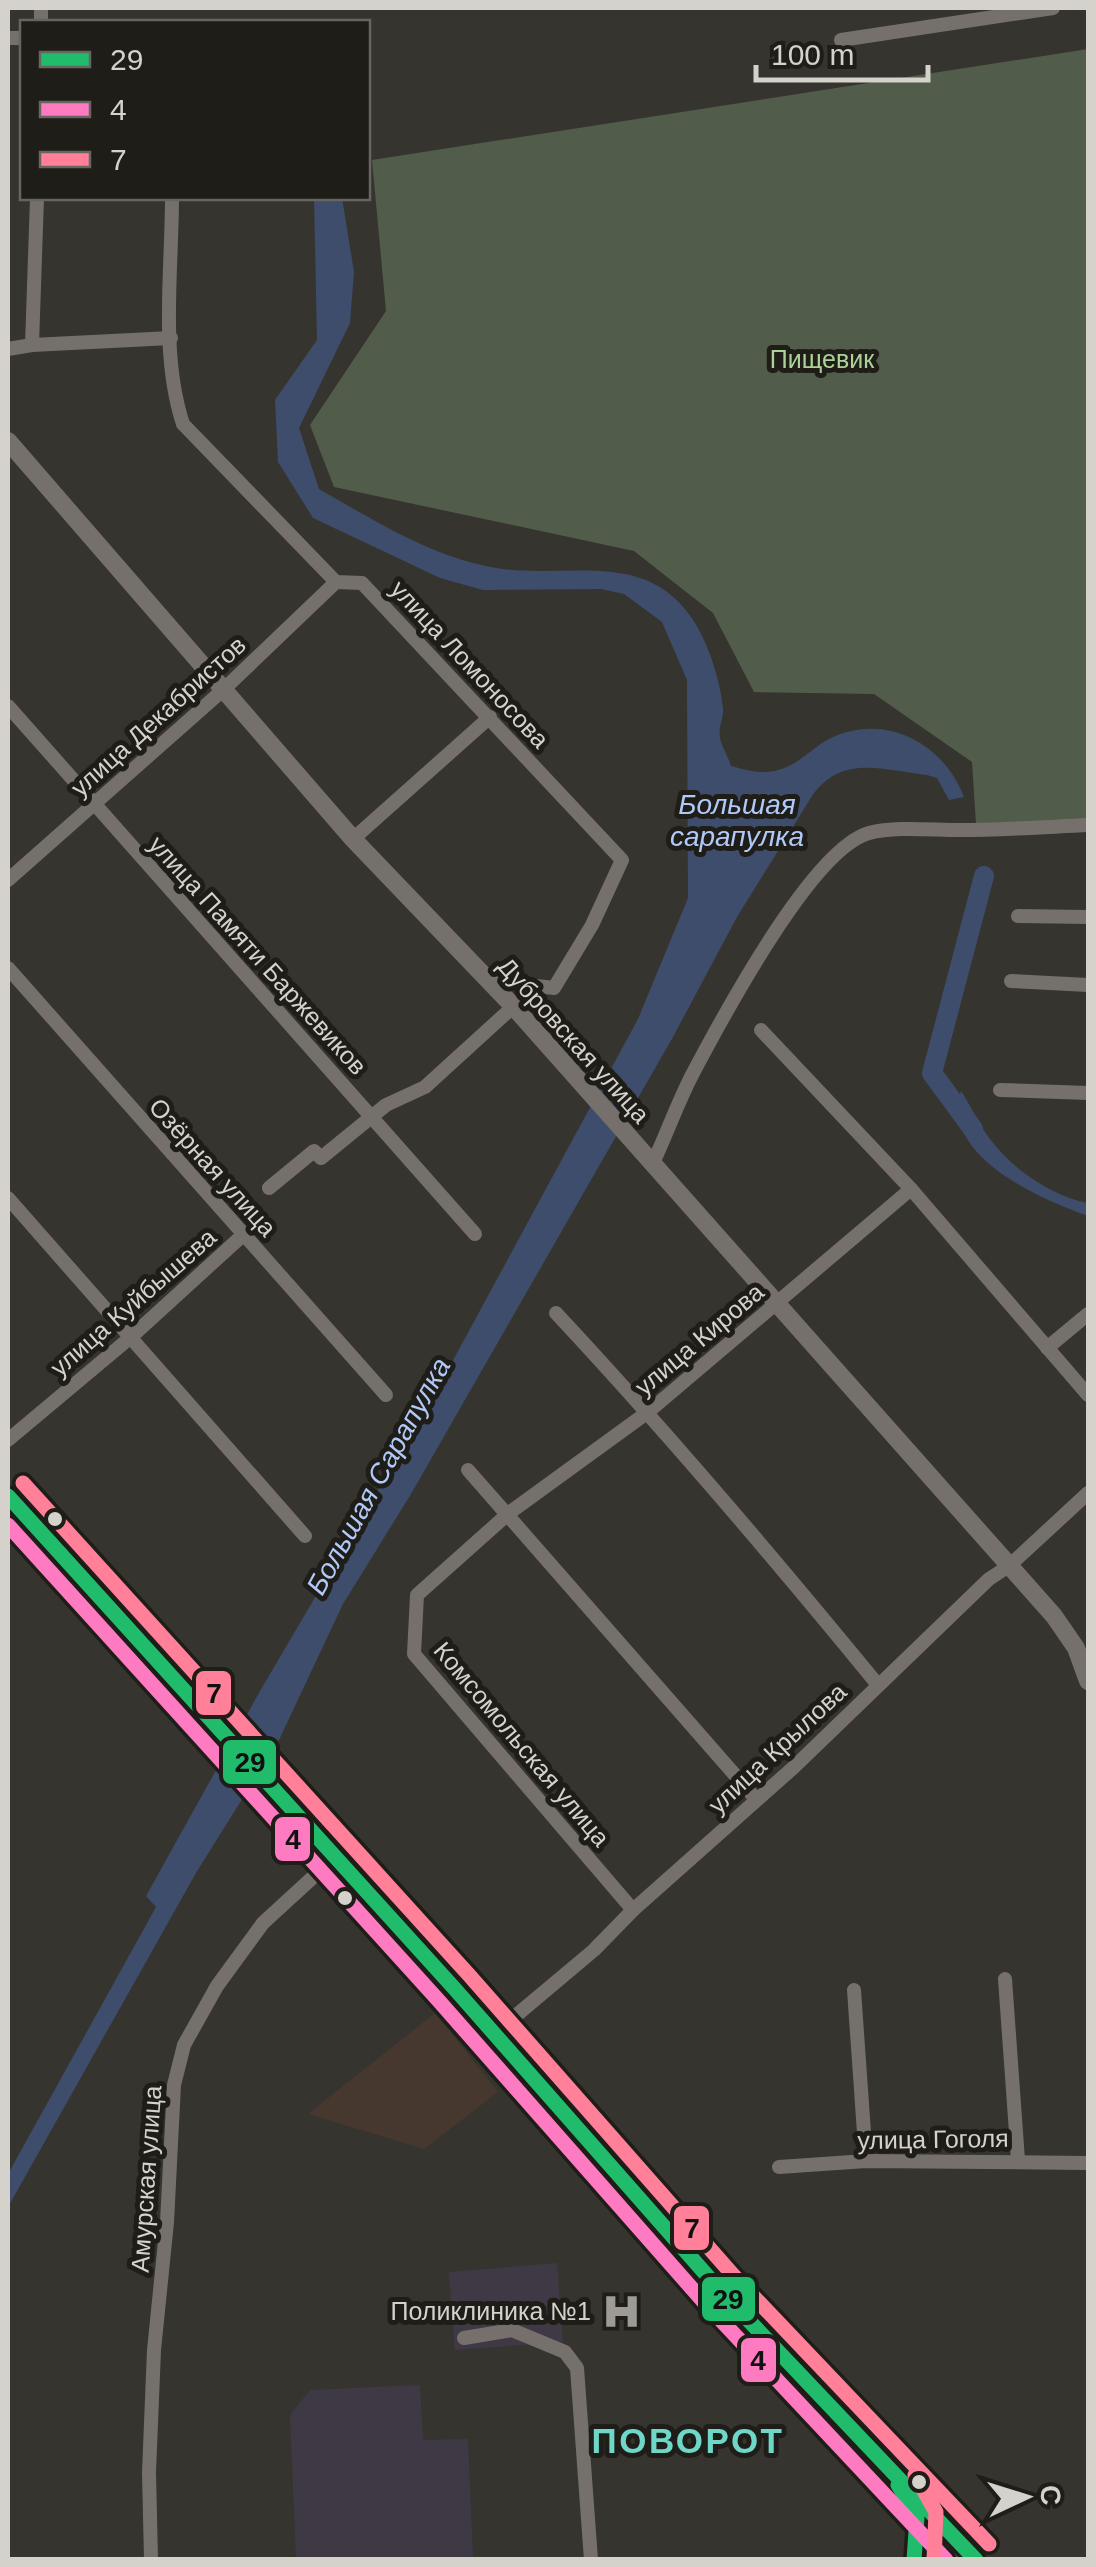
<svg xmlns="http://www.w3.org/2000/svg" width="1096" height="2567" font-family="Arial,sans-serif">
  <rect width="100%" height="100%" fill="#36342e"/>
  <path fill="#47382f" d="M435 2013 498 2092 424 2149 308 2114Z"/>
  <g fill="#3f3946">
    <path d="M557 2263 563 2342 455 2350 449 2272Z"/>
    <path d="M420 2385 423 2440 468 2439 473 2559H296L290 2415 310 2390Z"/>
  </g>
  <path fill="#515d4a" d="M1088 49V821L976 824 972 762 874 694 754 692 713 613 634 551 334 487 310 425 386 311 372 160Z"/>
  <g fill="#3e4d6b">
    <path d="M314 198H342L354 272 350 323 299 428 319 489C374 520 428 555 491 567 565 582 650 543 698 628 711 652 720 681 723 708 724 718 718 727 720 738 722 747 728 756 731 766 747 770 762 775 778 770 799 765 812 747 831 738 886 712 944 744 964 797L949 800 937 778 927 775C882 770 842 754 812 796L737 917 673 1037 411 1494 343 1604 279 1740 196 1873 8 2207V2174L156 1907 146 1896 260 1691 438 1388 638 1019 688 898 687 680 662 622 624 594 601 589 483 590 440 578 313 518 278 462 275 400 317 340Z"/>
    <path d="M961 1091C971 1106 979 1125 990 1139 1012 1169 1052 1196 1088 1203V1216C1040 1199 940 1156 961 1091Z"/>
  </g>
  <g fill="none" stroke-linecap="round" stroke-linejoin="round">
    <path stroke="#3e4d6b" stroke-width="20" d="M973 1129 932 1073 984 876"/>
    <g stroke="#75706b" stroke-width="14">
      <path d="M41 8V22"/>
      <path d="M8 38H22"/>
      <path d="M841 40 1053 8"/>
      <path d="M172 198C172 270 160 354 183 424L336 582 362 583 622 860 592 925 554 988 536 986 425 1087 386 1105 321 1158 314 1151 269 1188"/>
      <path d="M32 345 37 198"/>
      <path d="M8 349 32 345 171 338"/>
      <path d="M8 706 475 1234"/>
      <path d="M353 839 490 717"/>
      <path d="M8 880 223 690 336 582"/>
      <path d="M1018 916 1088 917"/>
      <path d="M8 968 386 1395"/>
      <path d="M1011 981 1088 985"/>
      <path d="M761 1030 911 1189 1088 1395"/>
      <path d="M1000 1090 1088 1093"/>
      <path d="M652 1165C666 1136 677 1104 692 1075 721 1020 812 849 869 833 896 826 931 830 959 830 1003 830 1045 827 1088 825"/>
      <path d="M8 1198 305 1536"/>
      <path d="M556 1313C668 1433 774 1558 878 1685"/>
      <path d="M1047 1348 1088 1314"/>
      <path d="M8 1440 131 1337 243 1235"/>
      <path d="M468 1470 756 1799"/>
      <path d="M633 1910 414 1654 417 1595 509 1513 648 1412 911 1189"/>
      <path d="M1005 1979 1018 2160"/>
      <path d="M854 1990 866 2161"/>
      <path d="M494 2034 594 1950 633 1910 794 1767 989 1579 1009 1566 1088 1493"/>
      <path d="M779 2167 866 2161 1088 2163"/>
      <path d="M464 2338 512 2330 565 2352 577 2368 591 2560"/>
      <path d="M151 2560 149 2472 154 2350 167 2222 174 2085 184 2045 217 1986 263 1923 335 1857"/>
    </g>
    <path stroke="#75706b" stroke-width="18" d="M8 441 353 839 513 1006 1054 1616 1076 1648 1088 1681"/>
    <g stroke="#77716c" stroke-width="20">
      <path d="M8 1496 454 1988 718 2288 975 2560"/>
      <path d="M907 2496 917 2517 914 2560"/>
      <path d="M926 2560 945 2549 965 2551"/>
    </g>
    <defs>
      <g id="bus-1">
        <path d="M8 1496 454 1988 718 2288 976 2560"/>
        <path d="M898 2485 917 2517 914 2560"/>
      </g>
      <path id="bus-2" d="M8 1525 439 2001 703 2301 946 2560"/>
      <g id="bus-3">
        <path d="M23 1483 469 1975 733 2275 989 2544"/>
        <path d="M915 2475 936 2512 934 2560"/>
      </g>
    </defs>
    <use href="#bus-1" stroke="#1f1d18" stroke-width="22"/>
    <use href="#bus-2" stroke="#1f1d18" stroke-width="22"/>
    <use href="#bus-3" stroke="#1f1d18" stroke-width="22"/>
    <use href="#bus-1" stroke="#20bc6c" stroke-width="15"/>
    <use href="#bus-2" stroke="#fe7ac1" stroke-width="15"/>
    <use href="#bus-3" stroke="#ff8098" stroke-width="15"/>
  </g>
  <defs>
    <symbol id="hospital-bare" viewBox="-9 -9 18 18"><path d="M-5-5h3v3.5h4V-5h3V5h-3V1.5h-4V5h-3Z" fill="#9d9b94" stroke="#1f1d18" stroke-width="2.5" paint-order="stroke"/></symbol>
  </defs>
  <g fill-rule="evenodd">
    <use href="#hospital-bare" x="594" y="2284" width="55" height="55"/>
  </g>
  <g fill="#d4d2cb" stroke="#1f1d18" stroke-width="4">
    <circle cx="55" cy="1519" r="9"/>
    <circle cx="345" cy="1898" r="9"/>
    <circle cx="919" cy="2482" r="9"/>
  </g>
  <g text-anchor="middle" stroke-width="10" stroke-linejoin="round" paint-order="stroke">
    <g font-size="25" fill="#acd297" stroke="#1f1d18">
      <text x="822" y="368">Пищевик</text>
    </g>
    <g font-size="25" fill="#d4d2cb" stroke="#1f1d18">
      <text transform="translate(470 664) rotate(47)" y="9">улица Ломоносова</text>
      <text transform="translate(158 716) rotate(-42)" y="9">улица Декабристов</text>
      <text transform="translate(258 955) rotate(48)" y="9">улица Памяти Баржевиков</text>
      <text transform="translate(574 1040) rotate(48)" y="9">Дубровская улица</text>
      <text transform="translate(213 1167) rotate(48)" y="9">Озёрная улица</text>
      <text transform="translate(133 1302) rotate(-41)" y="9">улица Куйбышева</text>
      <text transform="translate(699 1339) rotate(-40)" y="9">улица Кирова</text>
      <text transform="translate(522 1744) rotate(50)" y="9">Комсомольская улица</text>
      <text transform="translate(777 1748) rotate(-43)" y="9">улица Крылова</text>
      <text transform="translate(933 2139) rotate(-1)" y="9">улица Гоголя</text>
      <text transform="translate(146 2179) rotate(-86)" y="9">Амурская улица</text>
    </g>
    <g font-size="25" fill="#d4d2cb" stroke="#1f1d18" text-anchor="end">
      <text x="591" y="2320">Поликлиника №1</text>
    </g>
    <g font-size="28" font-style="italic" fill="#b1c9f8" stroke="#1f1d18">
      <text x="737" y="814">Большая<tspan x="737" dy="32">сарапулка</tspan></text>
      <text transform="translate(378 1476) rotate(-61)" y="10">Большая Сарапулка</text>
    </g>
    <g font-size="35" font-weight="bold" letter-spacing="2.5" fill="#6fd7c8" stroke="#1f1d18">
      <text x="688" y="2453">ПОВОРОТ</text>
    </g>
  </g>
  <g stroke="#1f1d18" stroke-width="4">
    <rect x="194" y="1669" width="39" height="48" rx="10" fill="#ff8098"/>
    <rect x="221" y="1738" width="57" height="48" rx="10" fill="#20bc6c"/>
    <rect x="273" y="1815" width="39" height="48" rx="10" fill="#fe7ac1"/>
    <rect x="672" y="2204" width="39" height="48" rx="10" fill="#ff8098"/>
    <rect x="700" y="2275" width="57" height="48" rx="10" fill="#20bc6c"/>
    <rect x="739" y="2336" width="39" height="48" rx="10" fill="#fe7ac1"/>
  </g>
  <g font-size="28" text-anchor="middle" font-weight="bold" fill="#111">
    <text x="214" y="1703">7</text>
    <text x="250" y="1772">29</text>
    <text x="293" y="1849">4</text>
    <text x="692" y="2238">7</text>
    <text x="728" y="2309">29</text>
    <text x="758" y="2370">4</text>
  </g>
  <rect width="1096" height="2567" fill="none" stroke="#d4d2cb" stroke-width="20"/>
  <rect x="20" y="20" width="350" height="180" fill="#1f1d18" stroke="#676560" stroke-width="2.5"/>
  <rect x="40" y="52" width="50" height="15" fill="#20bc6c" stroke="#676560" stroke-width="2.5"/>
  <text x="110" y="70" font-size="30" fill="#d4d2cb">29</text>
  <rect x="40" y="102" width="50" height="15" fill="#fe7ac1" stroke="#676560" stroke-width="2.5"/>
  <text x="110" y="120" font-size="30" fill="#d4d2cb">4</text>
  <rect x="40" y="152" width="50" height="15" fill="#ff8098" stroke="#676560" stroke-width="2.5"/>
  <text x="110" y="170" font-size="30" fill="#d4d2cb">7</text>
  <g transform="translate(1026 2497) rotate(86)" stroke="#1f1d18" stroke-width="8" paint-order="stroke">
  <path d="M0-8L18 38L0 25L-18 38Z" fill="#d4d2cb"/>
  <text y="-15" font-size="28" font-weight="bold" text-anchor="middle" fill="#d4d2cb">С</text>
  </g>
  <path d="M756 65v15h172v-15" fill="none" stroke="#d4d2cb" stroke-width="5"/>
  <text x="771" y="65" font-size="30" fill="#d4d2cb" stroke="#1f1d18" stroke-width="8" paint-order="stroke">100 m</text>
</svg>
